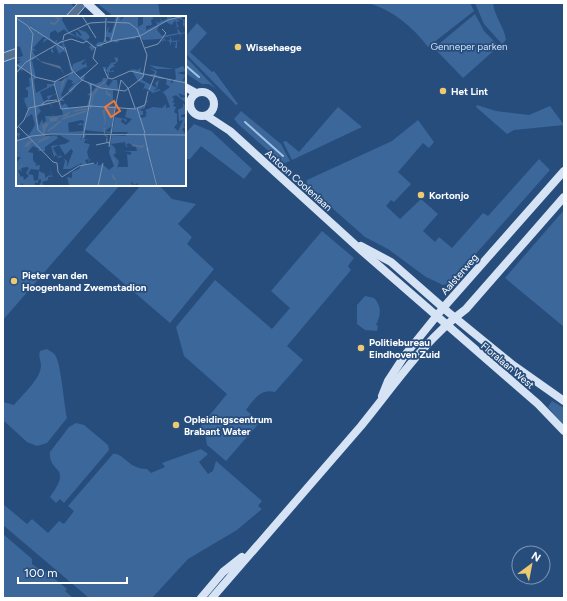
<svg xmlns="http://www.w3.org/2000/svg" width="567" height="601" font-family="Figtree,sans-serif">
  <rect width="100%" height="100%" fill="#274d7d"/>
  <g fill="#3b679b">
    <path d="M3 3H70L74 7 73 9 82 17H17V185H120L3 320Z"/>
    <path d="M97 3H158L160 15H165L166 17H114Z"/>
    <path d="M368 3H470L474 11 428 47C413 27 393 10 368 3Z"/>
    <path d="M475 3H493C494 16 505 28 506 40L502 44 484 24Z"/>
    <path d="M475 14 484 31 499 46 463 78 434 48Z"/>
    <path d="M197 23 207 33 190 52 212 72 214 71 238 104 236 105 185 53V37Z"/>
    <path d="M185 56 216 89 209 84H202L185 73Z"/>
    <path d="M477 105 496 111 529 115 550 106 564 125 514 130 507 134 476 107Z"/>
    <path d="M338 107 362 127 292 160 283 142 286 141 299 152Z"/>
    <path d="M241 111 281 144 290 161 285 163 281 162 238 124 234 119Z"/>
    <path d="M418 120 434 142 429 148 423 143 398 172 411 184 394 202 391 200 386 206 400 219 421 199 438 214 423 231 435 242 439 237 452 248 483 213 488 216 539 159 550 170 450 283 443 285 426 277 388 249 365 237 306 185 307 180 392 141Z"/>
    <path d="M194 124 211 131 252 169 244 179 201 146 190 159H185V134Z"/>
    <path d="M141 185H159L172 199 196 204 178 224 192 237 187 244 214 269 170 323 85 250Z"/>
    <path d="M564 210V327L505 278Z"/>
    <path d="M322 231 354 258 348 266 351 270 287 346 303 360 275 392C261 388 253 400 246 410L260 422 226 461 207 445 205 433 199 428 227 394 184 356 176 327 215 280 272 329 290 308 271 291Z"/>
    <path d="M365 296 374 298C382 306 381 315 376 325L378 326 377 331 365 330 357 324V305Z"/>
    <path d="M47 349C50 351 54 353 55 355 61 362 64 405 67 418L47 443 37 446 27 442 3 420V402L14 405C22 395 40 380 41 366 41 360 38 357 40 351Z"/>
    <path d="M552 401 564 408V426L548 407Z"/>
    <path d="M76 423 84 425 108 445 109 450 64 503 60 499 56 503 50 497C74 465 48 474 50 452L69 427Z"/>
    <path d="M201 449 208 454 199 462 208 474 213 471 216 461 262 501 258 506 262 509 237 530 188 559 152 598H89L3 525V504L27 524 32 519 48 533 59 521 64 524 74 511 68 506 113 454C123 452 129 470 147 469L151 473 165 467 162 463Z"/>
    <path d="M3 534 32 559V564L40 570H44L67 589 65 591 73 598H3Z"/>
  </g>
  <g fill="#536f92" stroke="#a1c1e5">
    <path d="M78 3H88L76 17H65Z"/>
    <path d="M17 48V57L3 62V53Z"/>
  </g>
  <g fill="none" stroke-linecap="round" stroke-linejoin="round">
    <g stroke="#a1c1e5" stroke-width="2">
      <path d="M185 65 199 77"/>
      <path d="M245 122 283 156"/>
    </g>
    <g stroke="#d5e3f5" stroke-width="8">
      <path d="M87 3 102 17"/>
      <path d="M185 87 196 93"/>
      <circle cx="202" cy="104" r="12"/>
      <path d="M207 116 230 131 362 251 538 404 564 431"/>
      <path d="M361 246 391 262 448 312 513 365 564 401"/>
      <path d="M382 396 388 381 405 355 443 308 564 171"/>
      <path d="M201 598 223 572 242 557"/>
      <path d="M212 598 361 426C393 387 425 339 466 309L564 197"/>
    </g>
  </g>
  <g fill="#edc972" stroke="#274d7d" stroke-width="1.5">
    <circle cx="238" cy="47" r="4"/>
    <circle cx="443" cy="91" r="4"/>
    <circle cx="421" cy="195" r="4"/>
    <circle cx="14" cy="281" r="4"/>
    <circle cx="361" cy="348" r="4"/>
    <circle cx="176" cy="425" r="4"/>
  </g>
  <g text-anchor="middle" stroke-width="3.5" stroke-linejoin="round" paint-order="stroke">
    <g font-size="10" fill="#cfe0f4" stroke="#274d7d">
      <text x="469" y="50">Genneper parken</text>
    </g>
    <g font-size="10" font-weight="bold" fill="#fff" stroke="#274d7d" text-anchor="start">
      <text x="246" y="51">Wissehaege</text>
      <text x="451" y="95">Het Lint</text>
      <text x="429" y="199">Kortonjo</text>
      <text x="22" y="279">Pieter van den<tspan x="22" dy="12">Hoogenband Zwemstadion</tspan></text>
      <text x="369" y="346">Politiebureau<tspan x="369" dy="12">Eindhoven Zuid</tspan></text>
      <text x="184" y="423">Opleidingscentrum<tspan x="184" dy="12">Brabant Water</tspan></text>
    </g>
    <g font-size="10" fill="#fff" stroke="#274d7d">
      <text transform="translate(299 180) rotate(42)" y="4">Antoon Coolenlaan</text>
      <text transform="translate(459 274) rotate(-49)" y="4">Aalsterweg</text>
      <text transform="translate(508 365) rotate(40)" y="4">Floralaan West</text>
    </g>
  </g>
  <g transform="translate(16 16)">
    <rect width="170" height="170" fill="#274d7d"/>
    <path d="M0 0H47L46 4 52 15 63 22 53 18 48 13 42 17 39 14 34 17V22L39 26 40 24H41V27L47 24 51 37 47 35 43 38 40 31 36 32 38 37 35 36V31H40L41 28 46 30 47 27 38 28 32 23 27 27 28 23H32L27 21 17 32 21 35 17 34 19 43 8 47 14 45 15 47V44H16L20 62 18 64 20 77 31 71V68H39L37 65H46L56 58 52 46 56 53 57 48 70 43 65 48 68 49 70 46 71 52 69 51 59 57 64 61 69 58 68 64H64L55 77 52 74 59 67 55 68 57 65 52 63 45 79 46 81 53 77 54 78 46 81V83L48 84V85H44L46 90 49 87 53 92 73 90H71L74 80 71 78 75 77 80 71 75 68V76L74 71 69 72 74 71 71 66 80 68 86 65 87 62H91V58L92 57 86 51H90V54L95 47 100 46 98 41 102 42V45L99 48H97L99 50 94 53V56L97 54 98 56H93V62L91 58 92 63 90 68 93 70 97 64H101L102 74H97V87L90 89 98 90 99 88 96 110 89 115 94 116 95 112V117L68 114V117L27 118 22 115 29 120 67 118 64 125 68 119 76 118 70 119 68 123 73 124H69L68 127 74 128 71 136 73 143H77L76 141 77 143H74L76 146 74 144 72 147 73 143 69 144 71 148H80L82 145V150L86 148 93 154 98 150 93 137 96 119 109 120 112 116H96L99 101 110 103 111 105 108 106 109 104 106 103 105 106 110 109 116 103 109 101 111 93 127 90 131 84 132 86 129 87V92L123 94 127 95V99H123L126 102 131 100H129L131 99 129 98 131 97 129 94 137 91 146 92 150 88V92L154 91 150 80 145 74 137 77 129 72 127 74 129 68 122 65 115 53 122 54 125 51 124 55 128 59 126 64 141 72 139 67 143 64 142 69 145 70 142 69 141 72 137 75 143 73 147 76 154 71 150 68 151 63H145L129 59 144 62 132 58H138L139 56 133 52 141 55 140 59 155 64V68L160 62 159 53H140L133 49 159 53 167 50 170 55 161 57 170 59 166 65 170 64V67L167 66 170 67V80L162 77 165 82 169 81 170 87 160 79 156 81 158 83 156 87 159 86 157 90 160 91 158 96 161 98V108L158 111 162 115 167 104 163 105 162 94 167 91V87L170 90V98L165 99V101H170L168 110 170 111 166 113 170 119H137H170V170H142L132 135 141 170H121L122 167 118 169 115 165 116 170H50L53 169 51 161 56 162V156L63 153 66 147 54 153H47L49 145 47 142 51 145V151L57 135 55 133 49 139 43 129 37 132 42 141 45 139 46 141 42 142 40 139 38 141 35 130 49 128 54 125 43 119H40L42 122 29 131V135H22L23 133 17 130 12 136 17 137V144L20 148 22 146 19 150 24 149 23 155 29 158V162L33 159 35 161 34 152 36 161H40H32V164L26 166 28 170H23L25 166V163L22 164 23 154 15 153 12 158 17 159 18 165 22 164V167L19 166V170H8L6 167 5 170H0V147L5 141H0V123L3 122 0 117H4L3 122 1 124 13 121 10 117 13 119 19 109 16 98 10 102 12 94 8 84 10 83H6L12 81V75L9 72 14 70 13 62 18 61 6 52 7 55 4 54 0 59 3 54 0 56 3 52 0 50 5 45H0L5 43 0 42 7 40 4 31 0 30ZM39 69 42 78 31 80 32 84 28 86 24 76ZM38 78H42L47 99 38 100 36 97 37 100H29L30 105 27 107 26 103 23 110 21 100 25 95 22 91 34 88 36 93 35 88 33 86 28 88ZM65 104 68 105 67 109 65 107 61 109H67V115L53 116 52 107ZM109 126 110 131H113L110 130 112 127 120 131 121 135H107L115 136V139L111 138 112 151H102L101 153 103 145 97 139 100 137 99 132 95 128ZM11 151 13 152 10 157 13 160 8 164 7 160 4 161 2 155 3 153 6 156 5 152ZM101 0H105L104 5 109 0H122V11L127 8V0H140L136 2H138L135 4 136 9 130 10V14L141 9 140 4 142 7 145 5 143 0 146 5 151 3V0H157L155 2 170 0V3L168 0 165 3 170 4 167 6 170 5V11L167 10V4L159 2 164 5 160 6 163 11 157 12 161 11 159 4 156 9 150 6 143 9 141 14 146 20 162 17 161 12 165 17 170 16V17L165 18V21L164 18 154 20 156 25 165 24 161 25V32H159L160 26H155V30L153 25H149V24L143 27 148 22 150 25 154 24V20L143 23 127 24 123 21 119 22 120 23 102 24 104 25 99 27 98 25 90 27 89 25 86 30 83 29 86 30 85 31H80H85L81 30H79L77 29 70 23 72 27H73L76 29 80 31 76 35 73 31 75 29 60 19V15L64 20 66 19 61 13H62L70 16 74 21 71 24 79 30 82 26H87L89 22 91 25 94 24 93 21H89L91 10 90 17 92 11H93L92 16 95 17 99 6H102L98 5Z" fill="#3b679b" fill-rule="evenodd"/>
    <path d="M0 19 24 45 44 50 50 61 56 57 57 58 50 61 43 80 47 99 55 95 57 96 59 94 74 92 77 77 83 69 92 62 87 69 90 71 92 77 94 78 95 79 96 82 95 86 89 93 90 106 87 110 89 112V119H90L91 120 92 122 91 123 92 124 91 125 94 129V135L97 136 98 146 99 147 100 149 99 152 97 154V158L100 163 101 169 100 170V165L96 162 97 155 100 149 97 146V137L94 136V129L90 126V122H92L89 120 87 112 88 111 87 110 88 107 89 106 86 95 95 86 96 82 90 78V72L88 70 87 67 78 79 75 93 57 96 55 95 51 100 42 101 41 105 34 106 29 114V120L26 123H24L23 122 22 124H18L13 129 8 148 2 155 8 170 2 158V155L3 152 5 151V149L8 148 12 130 7 132 12 125 28 122 26 109 34 106 33 102 47 99 43 81 46 65 50 61 45 53 27 47 22 44Z" fill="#536f92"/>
    <path fill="none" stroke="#536f92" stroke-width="2" d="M34 7 39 8 43 3 38 0M46 103 70 95M32 115 45 105M22 126 33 121M116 129 126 131 128 129"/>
    <path fill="none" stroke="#7d94b1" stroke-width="1" d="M66 0 74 12M0 2 12 10 17 18 14 45 20 100 22 114 28 119M14 11 48 33M73 11 80 22M61 13 74 7 90 6M47 24 48 19 61 13M95 25 102 0M89 26 90 2M67 27 71 25 79 32M81 30 96 25 124 20 152 4 168 0M80 31 77 42 82 48M129 32 142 28 150 17 146 13M0 48 19 61 40 66M88 53 92 62 96 63 114 55 170 67M0 57 10 46 45 26 55 23 67 27M64 63 82 47M66 64 85 72 109 75 127 61 131 39 121 13 113 7 91 6M105 64 112 72 119 92M38 66 57 56M38 67 45 93 75 90M133 74 139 59M100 87 105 64M25 89 30 85 41 84M74 90 120 93M121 92 129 117M121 92 129 89 132 75M2 110 37 146M0 113 8 104 13 92 43 85 66 64 56 54 49 31M128 117 132 135M67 122 75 79V68M0 125 16 120 35 118 170 119M80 129 94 126M93 131 100 86M131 132 141 170M37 146 41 147 42 156 46 161 63 150 78 147M82 170 87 147"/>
    <path fill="#ed7a3d" fill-opacity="0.15" stroke="#ed7a3d" stroke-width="2" d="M98 85 104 95 95 101 89 91Z"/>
    <rect width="170" height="170" fill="none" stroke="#fff" stroke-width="2"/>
  </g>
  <rect width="567" height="601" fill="none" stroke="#ffffff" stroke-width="8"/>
  <g transform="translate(531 565) rotate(32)"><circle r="19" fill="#274d7d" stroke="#7d94b1"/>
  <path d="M0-3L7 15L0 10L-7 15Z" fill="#edc972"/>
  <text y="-6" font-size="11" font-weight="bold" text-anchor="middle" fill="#ffffff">N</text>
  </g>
  <path d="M18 577v6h109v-6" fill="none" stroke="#ffffff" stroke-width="2"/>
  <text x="24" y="577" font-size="12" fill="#ffffff" stroke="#274d7d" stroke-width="3" paint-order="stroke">100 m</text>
</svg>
